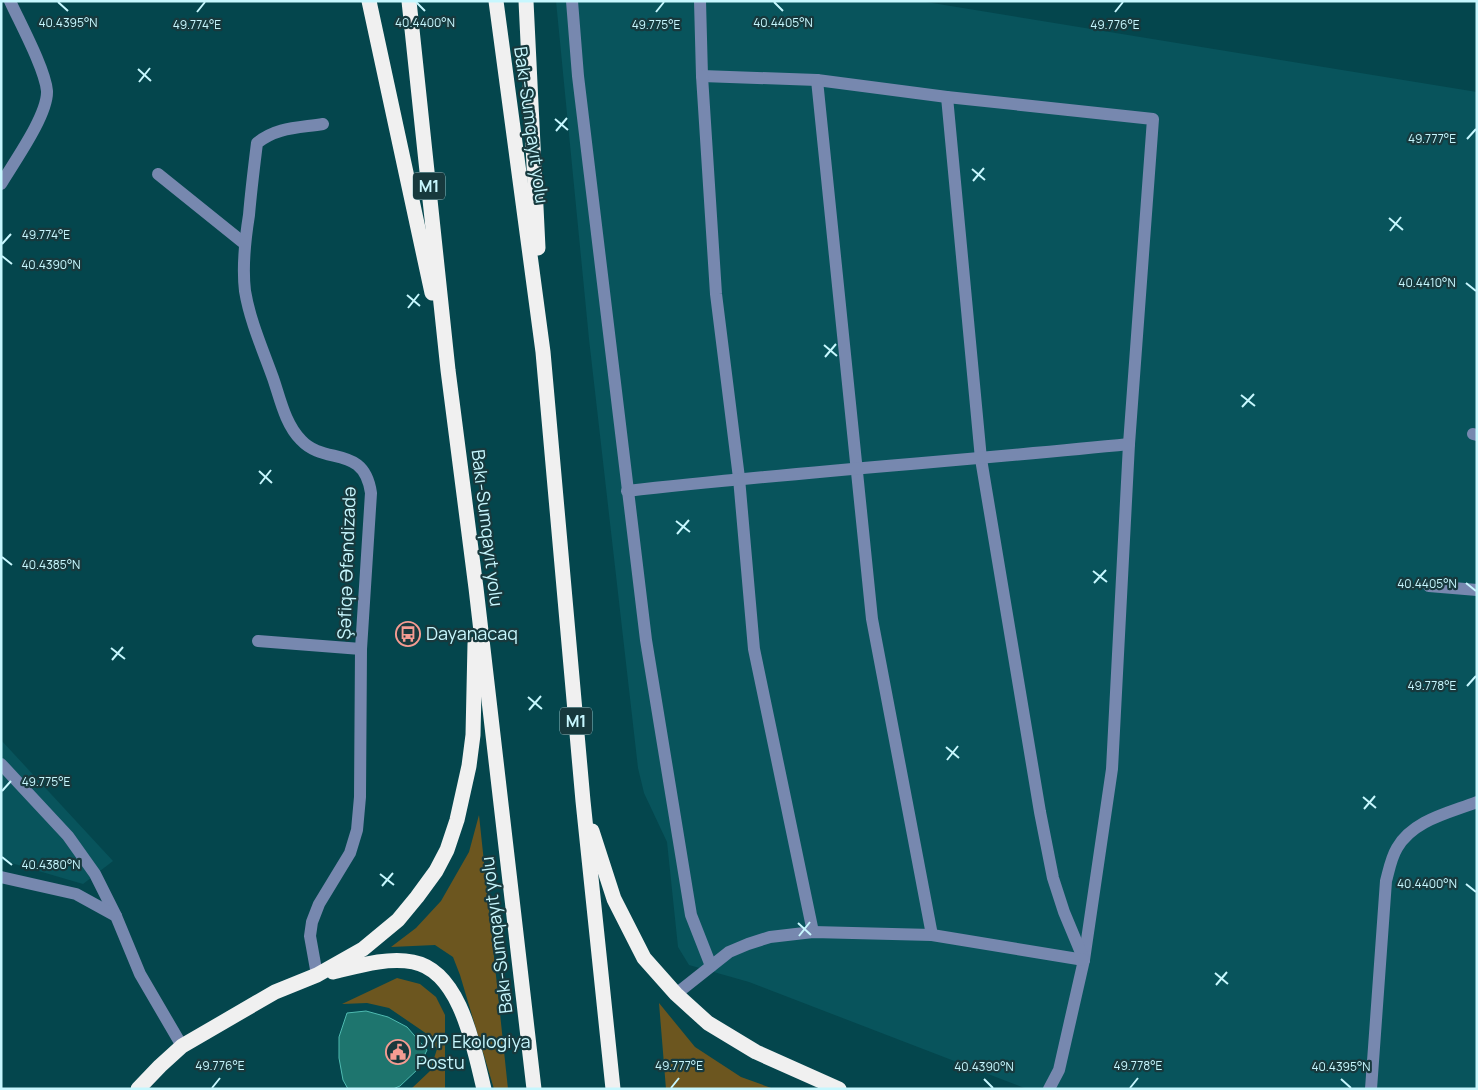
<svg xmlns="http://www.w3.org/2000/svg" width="1478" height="1090" font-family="Manrope,sans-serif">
  <rect width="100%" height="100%" fill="#04464d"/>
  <g fill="#08545c">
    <path d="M556 1H920L1477 92V1089H1027L749 982 689 965 678 947 667 842 644 793 638 768 589 339Z"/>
    <path d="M1 740 113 861 83 884 1 860Z"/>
  </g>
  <g fill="#6c561f">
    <path d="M479 815 508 1089H494L460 975 453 957 435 945 391 947 416 928 441 901 469 852Z"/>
    <path d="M397 978 420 984 436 997 445 1015V1089H411L430 1071 437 1049 427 1034 389 1008 367 1003 342 1004Z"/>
    <path d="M659 1003 695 1047 741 1077 774 1089H666Z"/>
  </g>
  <path fill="#1e756e" stroke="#4fbbb1" d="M366 1011 388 1017 407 1027 427 1050 418 1069 400 1086 393 1089H348L343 1080 339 1058V1037L347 1013Z"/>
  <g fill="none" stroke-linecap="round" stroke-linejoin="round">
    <g stroke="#7788af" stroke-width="12">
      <path d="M572 1 578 76 646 640 691 915 711 966"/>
      <path d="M700 1 702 76 817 80 947 97 1153 119 1129 444 1112 769 1084 960 1059 1070 1049 1089"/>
      <path d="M702 76 716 294 739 478 754 649 813 932"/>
      <path d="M817 80 872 619 932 935"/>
      <path d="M947 97 981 459 1040 812 1053 878 1064 912 1084 960"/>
      <path d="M158 174 245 244"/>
      <path d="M1 184C14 162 48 115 47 91 45 69 20 23 10 1"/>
      <path d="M1473 434 1477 435"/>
      <path d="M627 491C794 472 962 461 1129 444"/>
      <path d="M1429 586 1477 590"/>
      <path d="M258 641 361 649"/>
      <path d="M1 764 68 836 95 874 116 916"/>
      <path d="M1 877 76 894 116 916 140 974 182 1046"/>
      <path d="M317 975 310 936 312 922 319 904 350 853 357 830 360 797 361 649 371 493C364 444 325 466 301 440 285 424 280 398 273 378 263 350 250 321 245 291 242 266 245 240 249 215 251 191 254 167 257 143 277 127 298 128 323 124"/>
      <path d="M676 994 729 952 748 944 770 937 813 932 932 935 1084 960"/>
      <path d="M1371 1089 1386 881C1389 870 1391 858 1397 848 1413 820 1449 813 1477 802"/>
    </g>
    <g stroke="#f0f0f0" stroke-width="15">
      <path d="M369 1 432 293"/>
      <path d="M409 1 448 370 476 588 534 1089"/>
      <path d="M496 1 543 352 583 801 613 1089"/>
      <path d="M526 1 538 248"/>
      <path d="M592 831 614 899 644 958 676 994 708 1023 756 1052 839 1089"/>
      <path d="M333 972C358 966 387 957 413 962 461 971 474 1049 484 1089"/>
      <path d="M138 1089 160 1066 182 1046 275 992 317 975 363 949 398 920 417 897 436 871 447 850 457 820 469 766 473 735 475 644"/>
    </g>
  </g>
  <path fill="none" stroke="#c7f7fe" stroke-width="2" d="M58 2 68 11M416 2 425 11M774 2 783 11M197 12 205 2M656 12 664 2M1115 12 1123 2M138 69 151 81M139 82 150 68M555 119 568 130M556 131 567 118M1467 139 1476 129M972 169 985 180M973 181 984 168M1389 218 1403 230M1390 231 1401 217M2 244 11 234M2 256 12 264M1466 283 1476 291M407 295 420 306M408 308 419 294M824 345 837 356M825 357 836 344M1241 395 1255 406M1242 407 1254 394M259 471 272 483M260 484 271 470M676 521 690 532M677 534 689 520M2 557 12 565M1093 571 1107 582M1094 583 1106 570M1466 583 1476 591M111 648 125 659M112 660 123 647M1467 686 1476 676M528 697 542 709M529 710 541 696M946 747 959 758M947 760 958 746M2 791 11 781M1363 797 1376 808M1364 809 1375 796M2 857 12 865M380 874 394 885M1466 884 1476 892M382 886 393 873M798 923 811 935M799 936 810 922M1215 973 1228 984M1216 985 1227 972M984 1079 993 1088M1341 1079 1351 1088M212 1088 220 1078M671 1088 679 1078M1130 1088 1138 1078"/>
  <defs>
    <symbol id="bus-ring" viewBox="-11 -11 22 22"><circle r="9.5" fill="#17393d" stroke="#f59c92" stroke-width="1.5"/><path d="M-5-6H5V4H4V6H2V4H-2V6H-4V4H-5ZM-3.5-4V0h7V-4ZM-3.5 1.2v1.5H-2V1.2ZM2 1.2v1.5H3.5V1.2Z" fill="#f59c92"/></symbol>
    <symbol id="civic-ring" viewBox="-11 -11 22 22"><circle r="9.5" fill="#17393d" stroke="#f59c92" stroke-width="1.5"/><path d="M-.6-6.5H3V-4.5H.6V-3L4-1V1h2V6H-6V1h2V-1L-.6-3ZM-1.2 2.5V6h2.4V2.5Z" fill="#f59c92"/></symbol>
  </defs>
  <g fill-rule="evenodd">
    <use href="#bus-ring" x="394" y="620" width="28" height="28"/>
    <use href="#civic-ring" x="384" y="1038" width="28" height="28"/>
  </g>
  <g text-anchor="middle" stroke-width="4.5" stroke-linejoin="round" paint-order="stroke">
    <g fill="#17393d" stroke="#92bec4" stroke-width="1">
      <rect x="413" y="172.5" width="32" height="27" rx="4"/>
      <rect x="560" y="707.5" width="32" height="27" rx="4"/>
    </g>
    <g font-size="16" font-weight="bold" fill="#c7f7fe">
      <text x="429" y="192">M1</text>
      <text x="576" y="727">M1</text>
    </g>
    <g font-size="18" fill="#c7f7fe" stroke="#17393d">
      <text transform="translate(531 125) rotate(82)" y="6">Bakı-Sumqayıt yolu</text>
      <text transform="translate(487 528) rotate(83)" y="6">Bakı-Sumqayıt yolu</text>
      <text transform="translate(347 563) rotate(-88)" y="6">Şəfiqə Əfəndizadə</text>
      <text transform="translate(497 935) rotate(-97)" y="6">Bakı-Sumqayıt yolu</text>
    </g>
    <g font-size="18" fill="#c7f7fe" stroke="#17393d" text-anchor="start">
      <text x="426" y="640">Dayanacaq</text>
      <text x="416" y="1048">DYP Ekologiya<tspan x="416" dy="21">Postu</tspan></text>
    </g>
  </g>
  <g font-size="12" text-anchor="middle" fill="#c7f7fe" stroke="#17393d" stroke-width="4.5" stroke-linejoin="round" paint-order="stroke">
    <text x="68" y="27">40.4395°N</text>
    <text x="425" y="27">40.4400°N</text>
    <text x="783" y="27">40.4405°N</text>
    <text x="197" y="29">49.774°E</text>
    <text x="656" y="29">49.775°E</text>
    <text x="1115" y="29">49.776°E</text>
    <text x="1432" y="143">49.777°E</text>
    <text x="46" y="239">49.774°E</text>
    <text x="51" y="269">40.4390°N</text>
    <text x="1427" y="287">40.4410°N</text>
    <text x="51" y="569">40.4385°N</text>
    <text x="1427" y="588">40.4405°N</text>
    <text x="1432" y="690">49.778°E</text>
    <text x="46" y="786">49.775°E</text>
    <text x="51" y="869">40.4380°N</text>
    <text x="1427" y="888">40.4400°N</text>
    <text x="220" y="1070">49.776°E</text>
    <text x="679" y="1070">49.777°E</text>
    <text x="1138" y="1070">49.778°E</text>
    <text x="984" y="1071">40.4390°N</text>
    <text x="1341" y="1071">40.4395°N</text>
  </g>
  <rect width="1478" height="1090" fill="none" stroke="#c7f7fe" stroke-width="5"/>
</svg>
